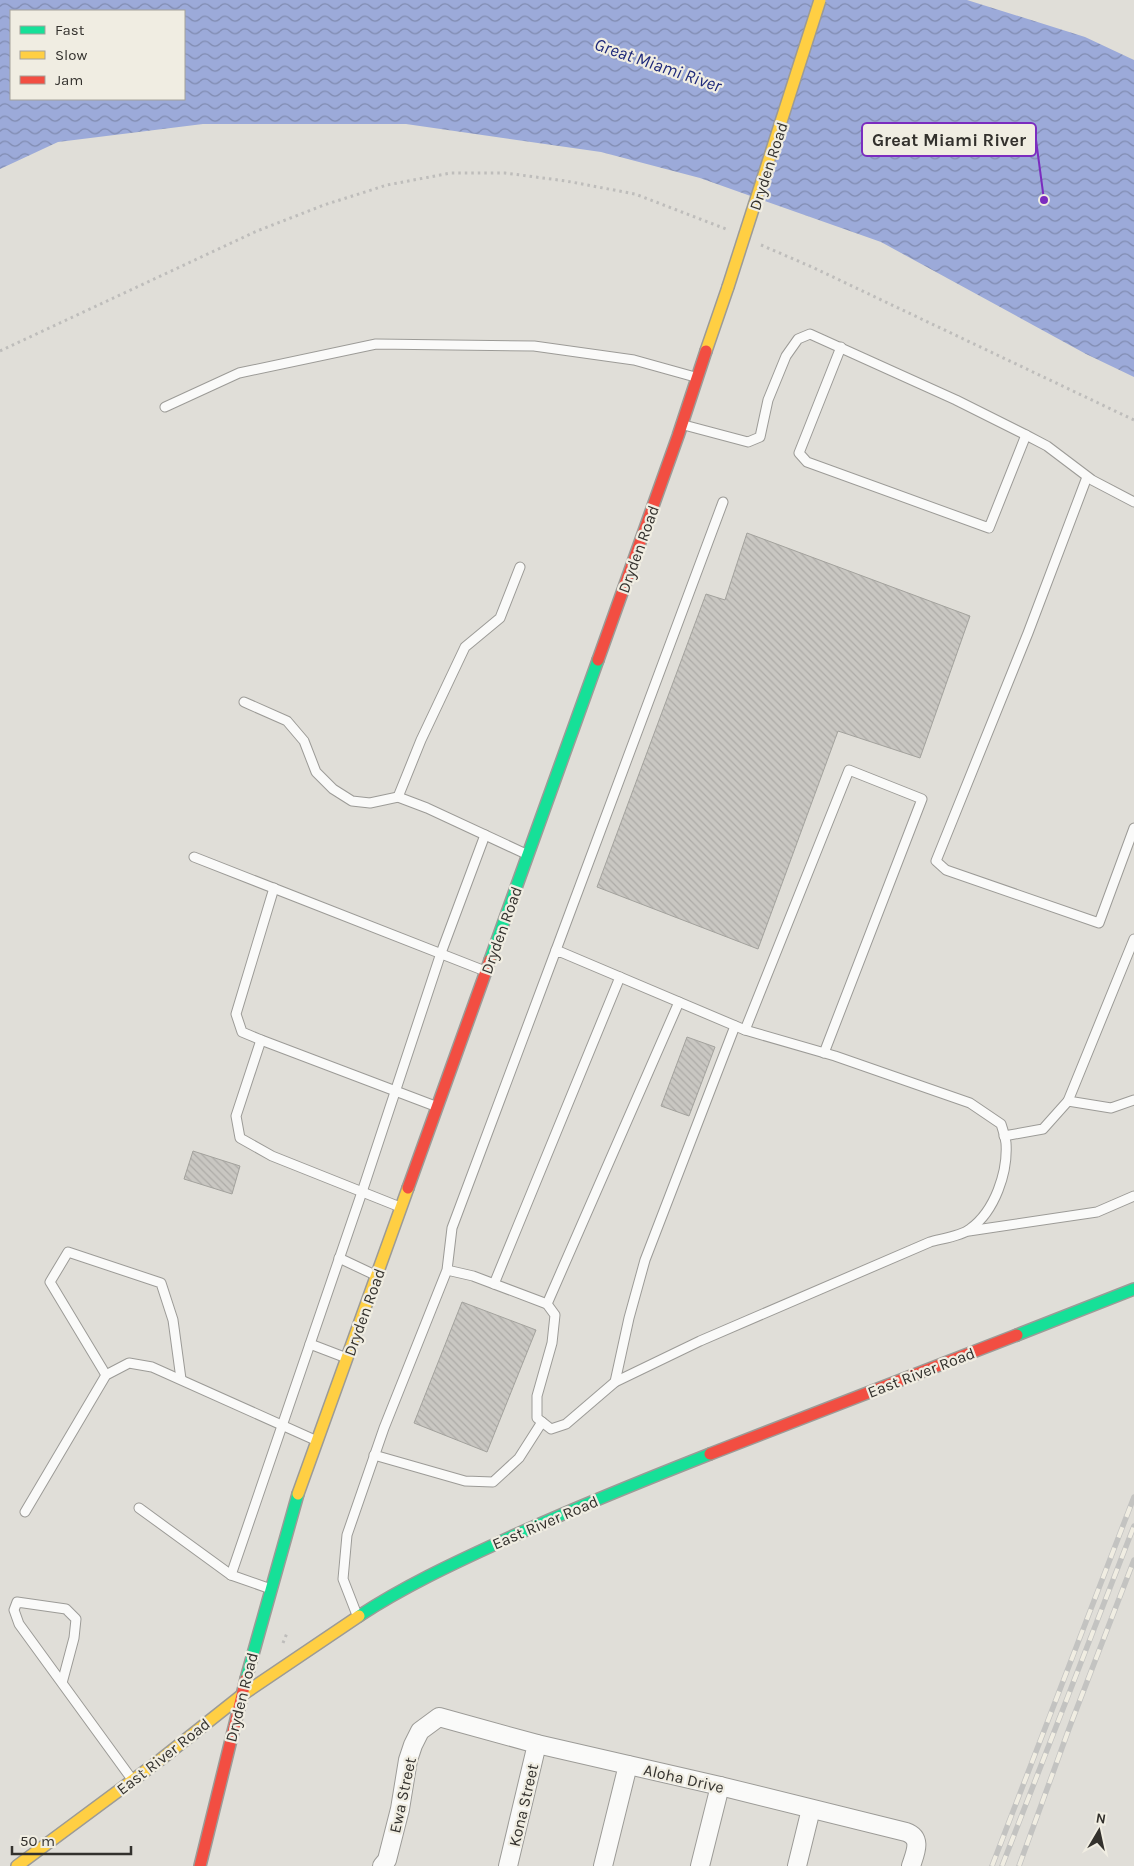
<svg xmlns="http://www.w3.org/2000/svg" width="1134" height="1866" font-family="Karla,sans-serif">
  <defs>
    <pattern id="water-waves" width="16" height="10" patternUnits="userSpaceOnUse" patternTransform="scale(1.25)"><rect width="16" height="10" fill="#9caad9"/><path d="M0 5q4-4 8 0t8 0" fill="none" stroke="#808bb0"/></pattern>
    <pattern id="building-back-hatch" width="6" height="6" patternUnits="userSpaceOnUse" patternTransform="scale(1.25)"><rect width="6" height="6" fill="#c9c7c2"/><path d="M-1 5l2 2M0 0l6 6M5-1l2 2" fill="none" stroke="#adaba7"/></pattern>
  </defs>
  <rect width="100%" height="100%" fill="#e0ded8"/>
  <path fill="url(#water-waves)" fill-rule="evenodd" d="M0 0H967L1085 37 1134 60V377L1086 354 881 242 700 178 601 152 406 124H203L58 142 0 169ZM11 11H184V99H11Z"/>
  <g fill="url(#building-back-hatch)" stroke="#a3a29d">
    <path d="M747 533 970 616 920 758 838 731 758 949 597 887 706 594 725 600Z"/>
    <path d="M687 1037 715 1047 689 1116 661 1106Z"/>
    <path d="M193 1151 240 1166 232 1194 184 1179Z"/>
    <path d="M462 1302 536 1330 487 1452 414 1423Z"/>
  </g>
  <g fill="none" stroke-linecap="round" stroke-linejoin="round">
    <defs>
      <g id="lane">
        <path d="M841 347 799 453 807 462 989 528 1026 435"/>
        <path d="M165 407 239 373 376 344 534 346 634 360 695 377"/>
        <path d="M684 425 748 442 760 437 768 400 786 356 798 339 810 334 956 400 1026 435 1047 446 1092 480 1134 502"/>
        <path d="M1087 477 1028 633 936 861 946 870 1099 923 1134 828"/>
        <path d="M520 567 500 618 465 647 421 740 398 797 427 808 526 854"/>
        <path d="M244 702 287 721 304 741 316 772 333 789 352 801 370 803 398 797"/>
        <path d="M194 857 485 971"/>
        <path d="M274 888 236 1014 242 1032 261 1040 435 1106"/>
        <path d="M556 950 723 502"/>
        <path d="M745 1030 849 770 922 799 824 1053"/>
        <path d="M261 1040 236 1116 240 1138 272 1156 400 1207"/>
        <path d="M1068 1101 1111 1108 1134 1100"/>
        <path d="M1004 1136 1043 1129 1068 1101 1134 939"/>
        <path d="M969 1231 1097 1212 1134 1196"/>
        <path d="M339 1258 375 1275"/>
        <path d="M494 1284 620 977"/>
        <path d="M547 1304 679 1002"/>
        <path d="M310 1344 344 1357"/>
        <path d="M106 1375 50 1282 68 1252 161 1283 173 1320 181 1379"/>
        <path d="M615 1382 629 1318 645 1260 735 1026"/>
        <path d="M374 1455 465 1481 493 1482 519 1458 542 1422"/>
        <path d="M139 1508 231 1575"/>
        <path d="M25 1512 106 1375 129 1363 152 1367 315 1440"/>
        <path d="M268 1588 231 1575 362 1192 441 953 485 835"/>
        <path d="M357 1615 343 1579 347 1535 384 1428 447 1270 473 1276 547 1304 555 1315 552 1343 537 1396V1418L551 1429 566 1424 615 1382 700 1341 930 1242C940 1239 962 1236 970 1229 995 1211 1008 1172 1006 1143 1005 1136 1003 1130 1001 1124L970 1103 835 1056 745 1030 556 950 452 1228 447 1270"/>
        <path d="M62 1683 74 1638 76 1619 66 1609 17 1602 14 1610 19 1624 131 1778"/>
      </g>
      <g id="street">
        <path d="M382 1866 387 1860 400 1809 408 1760 413 1745 420 1731 439 1717 537 1744 720 1786 906 1832C923 1838 915 1853 911 1866"/>
        <path d="M508 1866 537 1744"/>
        <path d="M603 1866 628 1765"/>
        <path d="M700 1866 720 1786"/>
        <path d="M797 1866 811 1809"/>
      </g>
      <g id="fast">
        <path d="M490 960 598 660"/>
        <path d="M1017 1335 1134 1289"/>
        <path d="M359 1616C403 1587 452 1564 500 1542 569 1510 639 1482 710 1454"/>
        <path d="M246 1679 298 1494"/>
      </g>
      <g id="slow">
        <path d="M706 351 728 287"/>
        <path d="M298 1494 408 1188"/>
        <path d="M17 1866 160 1760 242 1695 359 1616"/>
      </g>
      <g id="jam">
        <path d="M598 660 678 436 706 351"/>
        <path d="M408 1188 490 960"/>
        <path d="M710 1454 1017 1335"/>
        <path d="M200 1866 246 1679"/>
      </g>
    </defs>
    <use href="#lane" stroke="#9c9b97" stroke-width="11"/>
    <use href="#street" stroke="#9c9b97" stroke-width="20"/>
    <use href="#fast" stroke="#9c9b97" stroke-width="14"/>
    <use href="#slow" stroke="#9c9b97" stroke-width="14"/>
    <use href="#jam" stroke="#9c9b97" stroke-width="14"/>
    <g stroke="#bebdbb" stroke-width="3" stroke-dasharray="2.5 4" stroke-linecap="butt">
      <path d="M761 245 812 267 1134 420"/>
      <path d="M0 351 257 231 324 205 387 185 451 173H505L566 181 635 194 726 229"/>
      <path d="M283 1643 287 1633"/>
    </g>
    <use href="#lane" stroke="#fafaf9" stroke-width="9"/>
    <use href="#street" stroke="#fafaf9" stroke-width="18"/>
    <use href="#fast" stroke="#16e098" stroke-width="11"/>
    <use href="#slow" stroke="#ffcf43" stroke-width="11"/>
    <use href="#jam" stroke="#f24e42" stroke-width="11"/>
    <defs>
      <g id="rail">
        <path d="M992 1866 1134 1497"/>
        <path d="M1002 1866 1134 1526"/>
        <path d="M1019 1866 1070 1726 1134 1560"/>
      </g>
    </defs>
    <use href="#rail" stroke="#c3c3c1" stroke-width="5.5"/>
    <use href="#rail" stroke="#f0ede2" stroke-width="4" stroke-dasharray="11" stroke-linecap="butt"/>
    <defs>
      <path id="slow-bridge" d="M728 287 820 0"/>
    </defs>
    <use href="#slow-bridge" stroke="#9c9b97" stroke-width="14" stroke-linecap="butt"/>
    <use href="#slow-bridge" stroke="#ffcf43" stroke-width="11"/>
  </g>
  <g text-anchor="middle" stroke-width="4.5" stroke-linejoin="round" paint-order="stroke">
    <g font-size="16" fill="#33312d" stroke="#f0ede2">
      <text transform="translate(768 166) rotate(-72)" y="6">Dryden Road</text>
      <text transform="translate(638 549) rotate(-70)" y="6">Dryden Road</text>
      <text transform="translate(501 930) rotate(-70)" y="6">Dryden Road</text>
      <text transform="translate(364 1312) rotate(-70)" y="6">Dryden Road</text>
      <text transform="translate(921 1372) rotate(-21)" y="6">East River Road</text>
      <text transform="translate(545 1522) rotate(-23)" y="6">East River Road</text>
      <text transform="translate(241 1697) rotate(-76)" y="6">Dryden Road</text>
      <text transform="translate(163 1756) rotate(-38)" y="6">East River Road</text>
      <text transform="translate(684 1778) rotate(13)" y="6">Aloha Drive</text>
      <text transform="translate(402 1795) rotate(-78)" y="6">Ewa Street</text>
      <text transform="translate(523 1805) rotate(-77)" y="6">Kona Street</text>
    </g>
    <g font-size="18" font-style="italic" fill="#1e297a" stroke="#f0ede2">
      <text transform="translate(658 65) rotate(19)" y="6">Great Miami River</text>
    </g>
  </g>
  <path fill="none" stroke="#7b2cbf" stroke-width="2" d="M1044 200L1036 140"/>
  <circle fill="#7b2cbf" stroke="#f0ede2" stroke-width="2" cx="1044" cy="200" r="5"/>
  <rect fill="#f0ede2" stroke="#7b2cbf" stroke-width="2" x="862" y="123" width="174" height="33" rx="5"/>
  <g font-size="18" text-anchor="middle" font-weight="bold" fill="#33312d">
    <text x="949" y="146">Great Miami River</text>
  </g>
  <rect x="10" y="10" width="175" height="90" fill="#f0ede2" stroke="#a4a29a"/>
  <rect x="20" y="26" width="25" height="8" fill="#16e098" stroke="#a4a29a"/>
  <text x="55" y="35" font-size="15" fill="#33312d">Fast</text>
  <rect x="20" y="51" width="25" height="8" fill="#ffcf43" stroke="#a4a29a"/>
  <text x="55" y="60" font-size="15" fill="#33312d">Slow</text>
  <rect x="20" y="76" width="25" height="8" fill="#f24e42" stroke="#a4a29a"/>
  <text x="55" y="85" font-size="15" fill="#33312d">Jam</text>
  <g transform="translate(1099 1831) rotate(9)" stroke="#f0ede2" stroke-width="4" paint-order="stroke">
  <path d="M0-4L9 19L0 12L-9 19Z" fill="#33312d"/>
  <text y="-8" font-size="14" font-weight="bold" text-anchor="middle" fill="#33312d">N</text>
  </g>
  <path d="M12 1846v8h119v-8" fill="none" stroke="#33312d" stroke-width="2.5"/>
  <text x="20" y="1846" font-size="15" fill="#33312d" stroke="#f0ede2" stroke-width="4" paint-order="stroke">50 m</text>
</svg>
